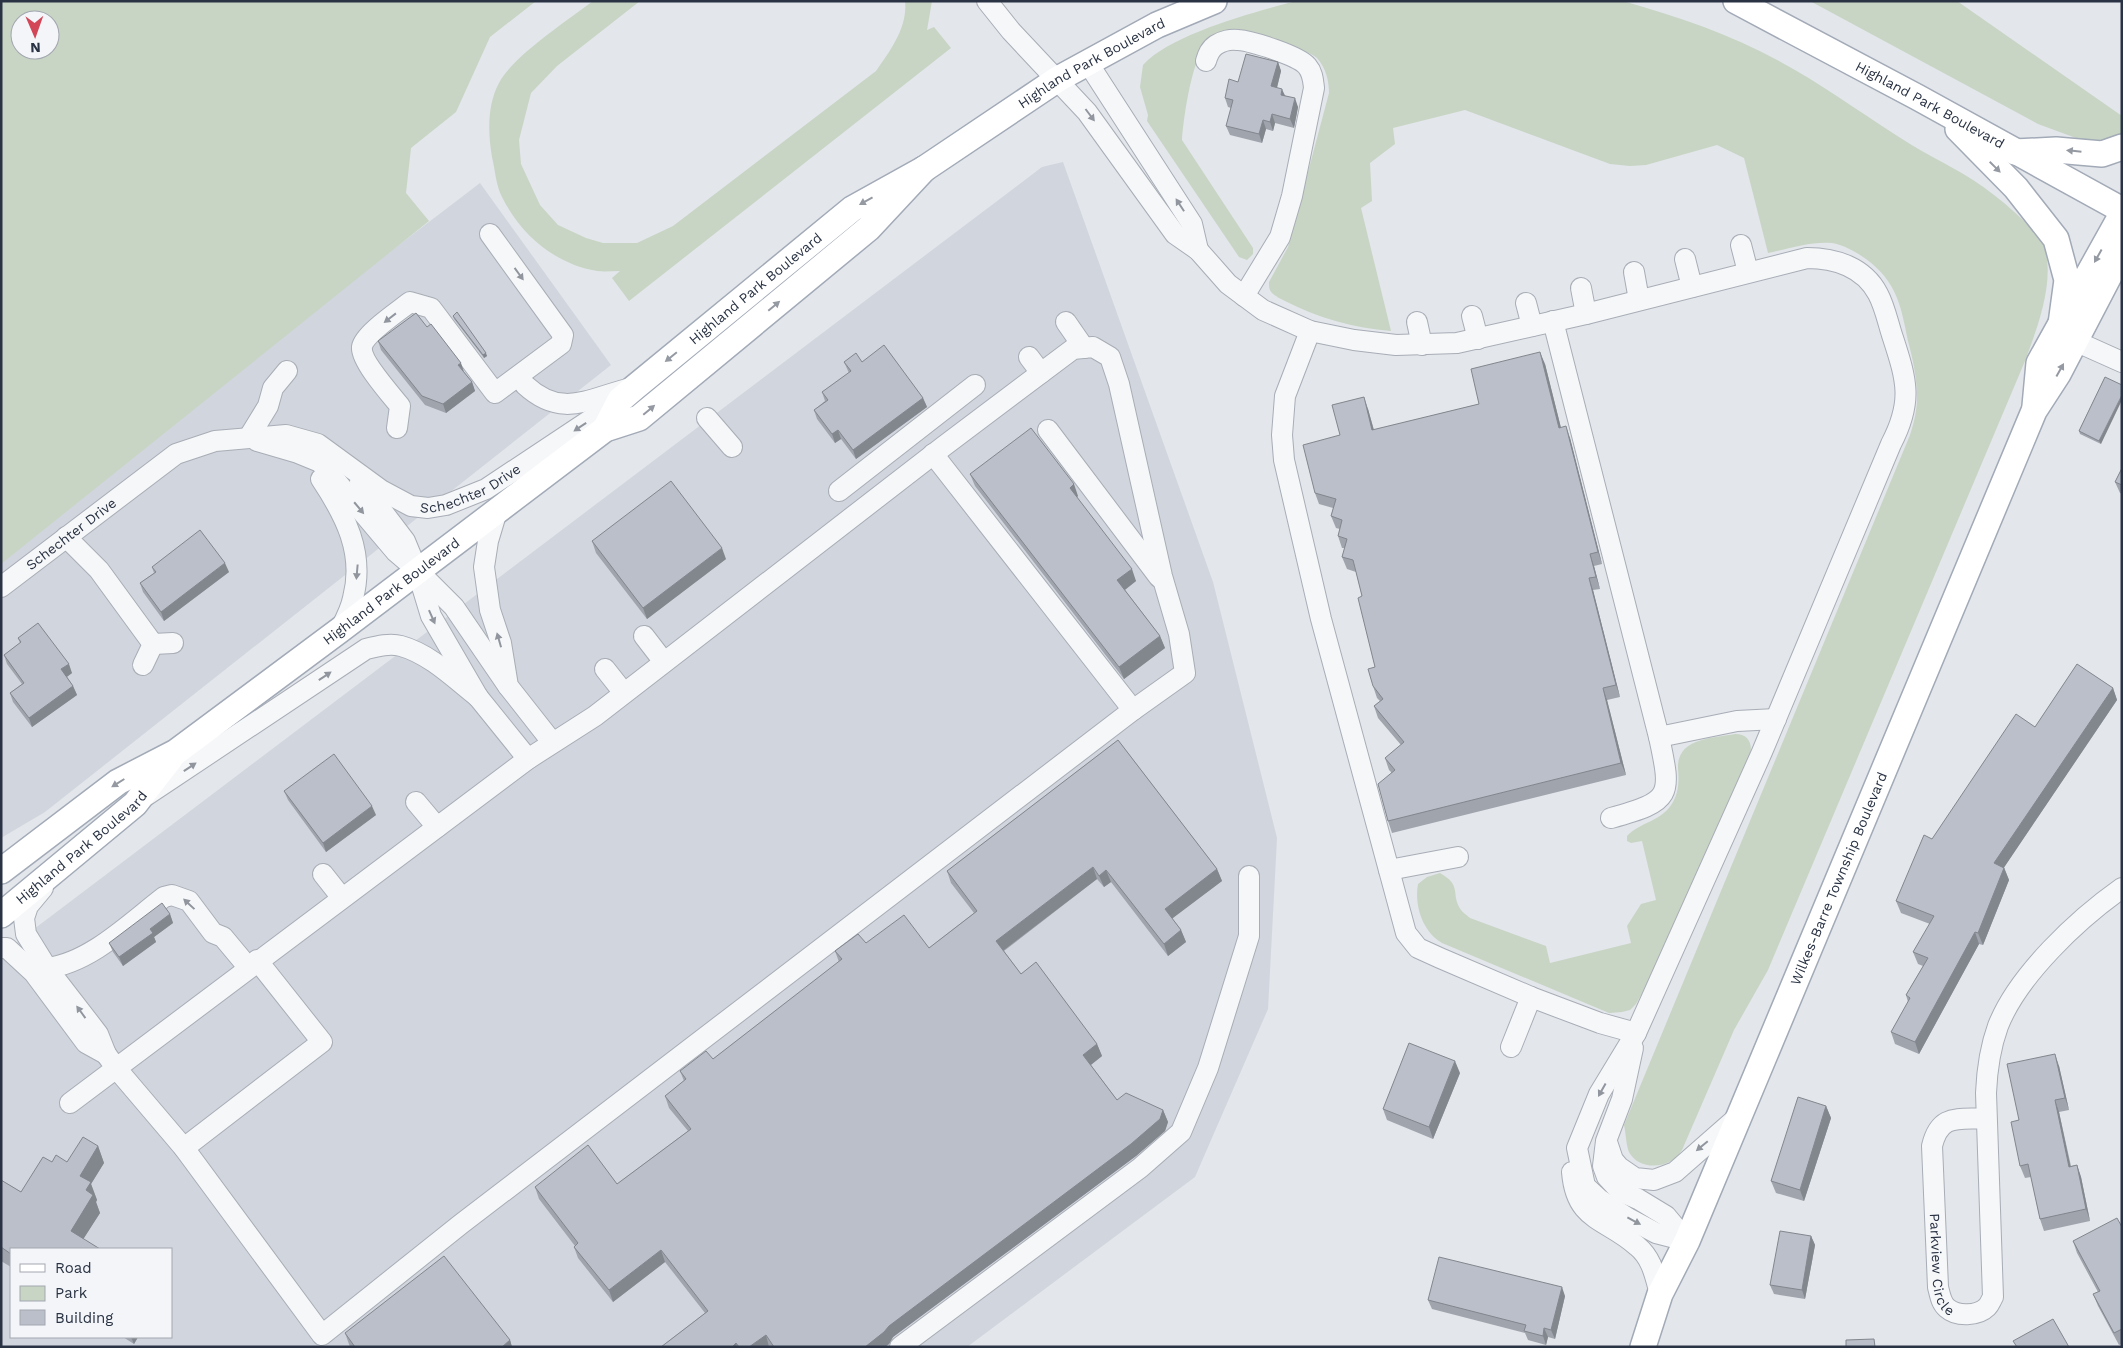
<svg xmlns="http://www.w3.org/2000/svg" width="2123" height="1348" font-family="'Work Sans',sans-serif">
  <rect width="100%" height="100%" fill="#e3e6eb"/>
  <g fill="#d1d5dd" fill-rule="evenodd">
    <path d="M1063 162 1213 582 1277 838 1268 1009 1195 1177 967 1347H1V954L1042 167ZM11 1249H171V1337H11Z"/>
    <path d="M480 183 611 365 45 812 1 838V549Z"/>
  </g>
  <g fill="#c8d5c4" fill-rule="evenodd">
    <path d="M1 1H536L490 37 456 112 411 148 406 193 429 221 1 564ZM20 20H50V50H20Z"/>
    <path d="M593 1H640L557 66 531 93 519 140 521 164 540 205 558 225 586 238 603 243H637L673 226 876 71C890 51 908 27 905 1H932L927 30 934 27 951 48 629 301 612 278 620 271C612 271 604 272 597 271 555 264 521 235 502 197 496 186 495 169 492 157 488 133 487 105 499 83 513 56 567 21 593 1Z"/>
    <path d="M1296 1H1623C1683 18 1741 38 1795 70 1835 93 1871 120 1910 144 1938 161 1968 174 1994 195 2010 207 2025 222 2039 235 2060 270 2038 326 2025 361L1768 970 1734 1030 1682 1150C1679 1154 1675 1159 1671 1161 1657 1169 1637 1167 1629 1152 1626 1145 1626 1134 1624 1125L1910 435C1914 423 1917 410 1917 398 1917 378 1913 360 1908 341 1901 306 1897 282 1866 259 1856 252 1844 245 1832 243 1811 241 1788 249 1768 253L1744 158 1717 145 1646 165 1630 166 1610 164 1465 110 1393 128 1395 144 1370 163 1372 201 1361 208 1391 331C1354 328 1318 318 1285 301 1281 299 1275 296 1272 293 1269 290 1269 286 1269 282L1288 247 1329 93C1329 81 1326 68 1317 58 1308 50 1262 35 1249 34 1244 33 1206 47 1203 51 1191 64 1183 122 1182 140L1253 248V254L1247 260 1239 257 1147 121 1148 115 1140 87 1143 65C1171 34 1255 12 1296 1Z"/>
    <path d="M1810 1H1957L2122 116V138L2099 143 2084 141 2038 124Z"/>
    <path d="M1735 734C1748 734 1753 743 1750 755L1678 929 1636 1004 1630 1010 1622 1012 1609 1013 1442 943C1423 932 1414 906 1418 884L1427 877 1440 873C1463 886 1450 894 1461 910 1463 913 1467 915 1470 918L1546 946 1550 963 1631 943 1627 926 1641 904 1656 900 1642 841 1631 843 1627 841V836C1640 822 1663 821 1673 802 1679 791 1679 780 1678 768 1677 738 1713 738 1735 734Z"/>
  </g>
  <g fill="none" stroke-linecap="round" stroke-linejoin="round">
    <defs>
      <g id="minor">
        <path d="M987 1 1011 31 1087 112 1175 234 1198 250 1228 284 1263 310 1310 331 1354 340 1396 345 1457 343 1586 314 1807 258C1835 258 1864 267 1878 294 1885 307 1888 323 1893 338 1907 381 1913 402 1891 444L1762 752 1636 1033 1599 1094 1577 1148 1585 1186 1599 1199 1628 1218 1656 1233 1687 1241"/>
        <path d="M1206 61C1208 54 1210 49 1216 45 1222 41 1231 39 1238 40 1252 41 1299 56 1307 66 1313 73 1313 80 1314 88L1292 196 1280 237 1244 296"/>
        <path d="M1088 63 1192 224 1198 250"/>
        <path d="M1741 245 1748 272"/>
        <path d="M1685 259 1692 287"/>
        <path d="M1634 272 1639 300"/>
        <path d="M1581 288 1586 314"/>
        <path d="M1526 303 1532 326"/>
        <path d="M1472 316 1478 339"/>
        <path d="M1553 321 1659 737 1737 721 1776 719"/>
        <path d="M1066 322 1084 348"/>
        <path d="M1417 322 1422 345"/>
        <path d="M1310 331 1285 396 1282 435 1284 460 1321 619 1406 933 1418 948 1440 958 1531 997 1600 1023 1636 1033"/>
        <path d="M2075 341 2122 362"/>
        <path d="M1029 357 1041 373"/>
        <path d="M525 385C561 418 586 400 627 389"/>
        <path d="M707 418 732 447"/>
        <path d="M397 428 400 406C391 395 360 360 362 347 364 334 399 311 410 302L431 308 495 393 561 344 563 335 490 234"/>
        <path d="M1048 430 1159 577"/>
        <path d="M249 437 268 406 273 388 287 371"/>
        <path d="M257 441 298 453 320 462 396 552 417 570 454 607 508 686"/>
        <path d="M933 454 1133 710"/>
        <path d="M321 479C345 515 365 553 353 598 351 609 345 620 340 630"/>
        <path d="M360 482 405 541 417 570 431 616 478 697 528 759"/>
        <path d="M839 491 975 385"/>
        <path d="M497 511 488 541 484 567 490 610 501 643 508 686 552 742"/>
        <path d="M66 537 99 570 153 644 143 665"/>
        <path id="s1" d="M1 587 176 454 215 441 286 435 318 444 381 490 411 506 428 508 446 505 486 489 620 400"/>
        <path d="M644 636 664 662"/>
        <path d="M153 644 173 643"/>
        <path d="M605 669 624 693"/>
        <path d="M147 795 366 649C378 646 390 643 401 646 430 654 455 679 478 697"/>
        <path d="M416 802 437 827"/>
        <path d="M1611 818C1672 801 1672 797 1659 737"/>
        <path d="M1389 870 1458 857"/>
        <path d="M323 874 342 898"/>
        <path d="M43 888 28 906 24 918 26 934 47 968 98 1034 106 1054 116 1068 184 1148 322 1335 461 1224 1133 710 1185 673 1179 634 1162 576 1119 384 1110 357 1093 347 1073 349 944 446 595 716 528 759 70 1103"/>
        <path d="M1 948H7L34 973 86 1043 106 1054"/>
        <path d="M47 968C90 963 130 923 164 897L172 895 189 901 213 933 223 937 248 967"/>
        <path d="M1511 1047 1531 997"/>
        <path d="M1633 1048 1622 1099 1606 1141 1603 1166 1607 1177 1620 1191 1638 1199 1666 1216 1687 1241"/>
        <path id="s2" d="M1986 1118C1958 1120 1940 1113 1932 1146L1938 1287C1940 1295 1941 1303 1947 1308 1957 1317 1978 1316 1987 1307 1990 1304 1991 1300 1993 1297L1986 1093C1987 1069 1990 1048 1998 1026 2018 975 2078 919 2122 888"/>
        <path d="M1607 1142 1613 1160 1619 1167 1635 1178 1654 1180 1675 1172 1740 1115"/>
        <path d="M184 1148 322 1042 257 960"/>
        <path d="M1572 1172C1576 1222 1606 1218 1637 1246 1652 1258 1655 1276 1660 1294"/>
        <path d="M900 1347 1140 1168 1181 1132 1208 1068 1249 936V876"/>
      </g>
      <g id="major">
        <path id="s3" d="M1736 1 1917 97 2122 210"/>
        <path d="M1958 129 2016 188 2056 239 2067 280 2061 324"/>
        <path d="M2015 152 2056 150 2102 154 2122 147"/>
        <path d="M2035 406 2039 363 2122 214"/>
        <path id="s4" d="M605 429 620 400 634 388 852 209 924 169 1058 79 1157 25 1214 1"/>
        <path id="s5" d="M1 871 118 782 176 752 340 630 605 429 639 418 869 228 924 169"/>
        <path id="s6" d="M1 915 135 804 170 759"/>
        <path id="s7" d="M1643 1347 1660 1294 1687 1241 2034 411 2058 374 2122 251"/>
      </g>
    </defs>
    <use href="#minor" stroke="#a8adb6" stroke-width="22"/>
    <use href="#major" stroke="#a2aab7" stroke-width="28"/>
    <use href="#minor" stroke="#f6f7f9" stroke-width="20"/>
    <use href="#major" stroke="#fff" stroke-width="25"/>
  </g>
  <g fill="#a0a4ad">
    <path d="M1278 62 1281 71 1277 88 1298 107 1294 128 1275 123 1273 131 1266 129 1262 143 1230 135 1226 126 1231 108 1228 107 1225 98 1238 82Z"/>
    <path d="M453 316 487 356 484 358 454 319Z"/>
    <path d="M378 341 464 372 472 382 475 391 446 413 425 405 381 350Z"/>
    <path d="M844 362H862L923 398 927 407 856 459 841 439 835 443 817 419 814 410 825 401 822 392 849 373Z"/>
    <path d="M1545 364 1561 428 1570 438 1602 564 1594 566 1600 589 1593 590 1620 697 1607 700 1626 775 1392 833 1388 821 1391 772 1389 770 1385 758 1401 745 1378 718 1374 706 1380 701 1377 698 1373 686 1375 667 1362 596 1356 572 1347 569 1342 557 1345 548H1342L1338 536 1340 529 1336 528 1331 516 1333 508 1319 504 1315 493 1340 435 1368 409 1374 430 1479 404Z"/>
    <path d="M2105 377 2101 444 2080 434 2079 431Z"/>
    <path d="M2122 468V494L2120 493 2115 482Z"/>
    <path d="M970 474 1078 496 1077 497 1136 581 1125 590 1160 636 1165 648 1124 679 975 486Z"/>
    <path d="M592 541 726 559 647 619 596 553Z"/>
    <path d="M152 567 229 572 164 621 143 592 140 583 154 573Z"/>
    <path d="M18 638 72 673 67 677 73 686 77 695 32 727 13 702 10 693 22 684 7 664 4 655 20 643Z"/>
    <path d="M2113 688 2117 700 2004 867 2009 880 1983 945 1979 944 1919 1054 1895 1044 1891 1032 1908 1002 1906 995 1923 966 1918 964 1913 952 1930 924 1901 913 1896 901 2035 727Z"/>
    <path d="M1118 740 1217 869 1222 881 1172 918 1181 930 1186 942 1168 956 1111 882 1104 887 1097 879 1004 951 1021 974 1097 1044 1102 1056 1091 1065 1117 1100 1163 1110 1168 1122 1165 1131 1136 1156 893 1337 889 1344 885 1347H661L705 1313 665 1262 613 1302 578 1258 574 1247 575 1246 539 1199 535 1187 617 1184 688 1131 669 1108 665 1096 684 1081 680 1071 713 1059 839 962 835 951 866 943 929 948 974 913 951 883 947 871Z"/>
    <path d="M284 791 376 815 326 852 288 800Z"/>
    <path d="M170 914 173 923 154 937 156 942 123 966 113 952 109 943Z"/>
    <path d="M2059 1066 2069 1110 2059 1112 2071 1166 2077 1165 2081 1177 2090 1221 2044 1231 2040 1219 2031 1177 2025 1178 2020 1166 2019 1120Z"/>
    <path d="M1460 1073 1433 1139 1387 1120 1383 1109Z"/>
    <path d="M1826 1106 1831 1118 1804 1201 1776 1193 1771 1181Z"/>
    <path d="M98 1146 104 1163 91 1184 97 1200 96 1202 100 1213 83 1239 11 1249V1267L1 1261V1180L21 1192 52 1162H67Z"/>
    <path d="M2122 1227V1344L2119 1345 2098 1306 2093 1294 2098 1292 2077 1253 2073 1241Z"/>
    <path d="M1811 1236 1815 1245 1805 1299 1774 1294 1770 1285Z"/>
    <path d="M1565 1296 1555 1339 1548 1337 1546 1345 1528 1340 1525 1333 1432 1309 1428 1300Z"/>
    <path d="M345 1333 510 1340 512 1347H350Z"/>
    <path d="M123 1337H138L134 1344Z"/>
  </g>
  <g fill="#82868d">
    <path d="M1278 62 1281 71 1275 95 1271 86Z"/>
    <path d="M1282 89 1286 98 1281 95Z"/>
    <path d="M1295 98 1298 107 1294 128 1290 119Z"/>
    <path d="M1272 114 1275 123 1273 131 1270 122Z"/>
    <path d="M1263 120 1266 129 1262 143 1259 134Z"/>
    <path d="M1540 352 1545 364 1564 440 1559 428Z"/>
    <path d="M486 353 487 356 484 358 483 355Z"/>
    <path d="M461 363 464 372 458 365Z"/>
    <path d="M472 382 475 391 446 413 443 404Z"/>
    <path d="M2122 395V400L2101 444 2099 441Z"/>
    <path d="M1364 397 1368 409 1377 442 1372 430Z"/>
    <path d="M923 398 927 407 856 459 853 450Z"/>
    <path d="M1566 426 1570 438 1602 564 1598 552Z"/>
    <path d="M838 430 841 439 835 443 832 434Z"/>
    <path d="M1074 484 1078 496 1074 500 1070 488Z"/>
    <path d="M722 548 726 559 647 619 643 608Z"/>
    <path d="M1590 554 1594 566 1600 589 1596 577Z"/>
    <path d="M225 563 229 572 164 621 161 612Z"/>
    <path d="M1132 569 1136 581 1122 592 1117 580Z"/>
    <path d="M1589 578 1593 590 1620 697 1616 685Z"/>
    <path d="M1160 636 1165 648 1124 679 1119 667Z"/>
    <path d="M69 664 72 673 65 678 61 669Z"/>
    <path d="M73 686 77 695 32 727 29 718Z"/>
    <path d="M1603 688 1607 700 1626 775 1621 763Z"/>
    <path d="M2113 688 2117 700 1999 875 1994 863Z"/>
    <path d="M372 806 376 815 326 852 323 843Z"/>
    <path d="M1093 867 1097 879 1000 953 996 941Z"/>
    <path d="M2004 868 2009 880 1983 945 1978 933Z"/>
    <path d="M1217 869 1222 881 1169 921 1165 909Z"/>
    <path d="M1106 870 1111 882 1104 887 1099 876Z"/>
    <path d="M170 914 173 923 154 937 156 942 123 966 119 957 150 929Z"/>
    <path d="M1181 930 1186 942 1168 956 1164 944Z"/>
    <path d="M1975 932 1979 944 1919 1054 1915 1042Z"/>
    <path d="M1097 1044 1102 1056 1088 1067 1083 1055Z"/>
    <path d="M2055 1054 2059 1066 2069 1110 2065 1098Z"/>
    <path d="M1455 1061 1460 1073 1433 1139 1429 1127Z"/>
    <path d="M2055 1100 2059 1112 2073 1179 2069 1167Z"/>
    <path d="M1826 1106 1831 1118 1804 1201 1800 1190Z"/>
    <path d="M1163 1110 1168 1122 1165 1131 1136 1156 893 1337 889 1344 885 1347H865L889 1326Z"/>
    <path d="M98 1146 104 1163 91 1184 97 1200 96 1202 100 1213 77 1249 71 1231 80 1176Z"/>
    <path d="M2077 1165 2081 1177 2090 1221 2086 1209Z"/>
    <path d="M1811 1236 1815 1245 1805 1299 1802 1290Z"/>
    <path d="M661 1250 665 1262 613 1302 609 1290Z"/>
    <path d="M1562 1287 1565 1296 1555 1339 1551 1330Z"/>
    <path d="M1544 1328 1548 1337 1546 1345 1543 1336Z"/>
    <path d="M766 1335 769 1347H749Z"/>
    <path d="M131 1337H138L134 1344Z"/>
    <path d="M510 1340 512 1347H502Z"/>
    <path d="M736 1343 737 1347H732Z"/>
  </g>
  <g fill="#babfc9" stroke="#82868d">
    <path d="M1246 54 1278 62 1271 86 1282 89 1281 95 1295 98 1290 119 1272 114 1270 122 1263 120 1259 134 1226 126 1233 100 1225 98 1229 79 1238 82Z"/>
    <path d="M457 312 486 353 483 355 453 316Z"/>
    <path d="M416 313 427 327 431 324 461 363 458 365 472 382 443 404 422 396 378 341Z"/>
    <path d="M884 345 923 398 853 450 838 430 832 434 814 410 828 400 822 392 851 371 844 362 856 353 862 362Z"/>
    <path d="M1540 352 1559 428 1566 426 1598 552 1590 554 1596 577 1589 578 1616 685 1603 688 1621 763 1388 821 1378 784 1395 770 1385 758 1404 742 1374 706 1383 699 1373 686 1368 669 1375 667 1358 598 1362 596 1353 560 1342 557 1347 539 1338 536 1342 520 1331 516 1336 499 1315 493 1303 445 1340 435 1332 405 1364 397 1372 430 1479 404 1471 369Z"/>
    <path d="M2105 377 2122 385V395L2099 441 2079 431Z"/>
    <path d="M1031 428 1074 484 1070 488 1132 569 1117 580 1160 636 1119 667 970 474Z"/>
    <path d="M2122 468V485L2115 482Z"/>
    <path d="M671 481 722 548 643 608 592 541Z"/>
    <path d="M200 530 225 563 161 612 140 583 156 572 152 567Z"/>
    <path d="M38 623 69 664 61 669 73 686 29 718 10 693 24 683 4 655 21 642 18 638Z"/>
    <path d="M2077 664 2113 688 1994 863 2004 868 1978 933 1975 932 1915 1042 1891 1032 1910 998 1906 995 1928 958 1913 952 1934 916 1896 901 1924 835 1932 839 2016 714 2035 727Z"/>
    <path d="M1118 740 1217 869 1165 909 1181 930 1164 944 1106 870 1099 876 1093 867 996 941 1021 974 1036 962 1097 1044 1083 1055 1117 1100 1126 1093 1163 1110 1160 1119 1131 1144 889 1326 884 1332 865 1347H774L766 1335 749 1347H739L736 1343 732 1347H661L708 1311 661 1250 609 1290 574 1247 578 1243 535 1187 588 1145 617 1184 691 1129 665 1096 686 1079 680 1071 706 1051 713 1059 842 959 835 951 858 934 866 943 904 915 929 948 977 911 947 871Z"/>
    <path d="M334 754 372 806 323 843 284 791Z"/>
    <path d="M162 903 170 914 150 929 153 933 119 957 109 943Z"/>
    <path d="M1409 1043 1455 1061 1429 1127 1383 1109Z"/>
    <path d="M2055 1054 2065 1098 2055 1100 2069 1167 2077 1165 2086 1209 2040 1219 2028 1164 2020 1166 2011 1122 2019 1120 2007 1064Z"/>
    <path d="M1798 1097 1826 1106 1800 1190 1771 1181Z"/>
    <path d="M83 1137 98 1146 80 1176 91 1182 86 1190 93 1195 71 1231 100 1249H11V1254L1 1247V1180L21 1192 43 1157 52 1162 56 1155 67 1162Z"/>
    <path d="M2117 1218 2122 1227V1329L2114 1333 2093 1294 2100 1291 2073 1241Z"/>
    <path d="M1780 1231 1811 1236 1802 1290 1770 1285Z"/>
    <path d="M444 1256 510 1340 502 1347H355L345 1333Z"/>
    <path d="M1439 1257 1562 1287 1551 1330 1544 1328 1543 1336 1524 1331 1526 1325 1428 1300Z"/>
    <path d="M2053 1319 2069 1347H2017L2013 1341Z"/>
    <path d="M1874 1339 1875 1347H1846V1340Z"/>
  </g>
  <defs><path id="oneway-solid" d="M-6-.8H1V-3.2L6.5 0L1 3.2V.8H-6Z" transform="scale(1.25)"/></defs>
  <g fill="#90959e">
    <use href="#oneway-solid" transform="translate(1090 115) rotate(53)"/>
    <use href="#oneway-solid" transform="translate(1180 205) rotate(-123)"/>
    <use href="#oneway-solid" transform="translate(519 274) rotate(54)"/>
    <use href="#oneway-solid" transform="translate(390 318) rotate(142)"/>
    <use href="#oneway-solid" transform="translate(580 427) rotate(146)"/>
    <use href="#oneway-solid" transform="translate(359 508) rotate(50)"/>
    <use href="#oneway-solid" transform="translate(357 572) rotate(95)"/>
    <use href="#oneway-solid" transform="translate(432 617) rotate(66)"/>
    <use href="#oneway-solid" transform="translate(499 640) rotate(-106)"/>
    <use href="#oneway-solid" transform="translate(325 676) rotate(-34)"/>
    <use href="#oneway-solid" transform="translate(190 767) rotate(-34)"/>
    <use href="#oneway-solid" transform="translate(189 904) rotate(-137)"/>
    <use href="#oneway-solid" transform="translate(81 1012) rotate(-126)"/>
    <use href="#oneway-solid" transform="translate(1602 1090) rotate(119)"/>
    <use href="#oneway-solid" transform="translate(1702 1146) rotate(140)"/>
    <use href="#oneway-solid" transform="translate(1634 1221) rotate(28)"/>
  </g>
  <g fill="#9499a2">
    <use href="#oneway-solid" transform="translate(2074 151) rotate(-174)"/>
    <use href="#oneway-solid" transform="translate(1995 167) rotate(45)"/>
    <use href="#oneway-solid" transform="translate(866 201) rotate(151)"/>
    <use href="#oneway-solid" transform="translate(2098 256) rotate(119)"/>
    <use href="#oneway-solid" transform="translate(774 306) rotate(-40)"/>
    <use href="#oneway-solid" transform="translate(671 357) rotate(141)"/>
    <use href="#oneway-solid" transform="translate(2060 370) rotate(-61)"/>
    <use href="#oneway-solid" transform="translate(649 410) rotate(-40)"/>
    <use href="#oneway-solid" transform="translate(118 783) rotate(148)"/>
  </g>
  <g text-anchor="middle" stroke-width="4" stroke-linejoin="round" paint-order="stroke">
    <g font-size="14" fill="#2a3344" stroke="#f3f5f8">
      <text dy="5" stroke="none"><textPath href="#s4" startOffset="614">Highland Park Boulevard</textPath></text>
      <text dy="5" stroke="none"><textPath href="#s3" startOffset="220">Highland Park Boulevard</textPath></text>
      <text dy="5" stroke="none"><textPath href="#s4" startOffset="208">Highland Park Boulevard</textPath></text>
      <text dy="5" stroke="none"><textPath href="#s1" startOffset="541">Schechter Drive</textPath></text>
      <text dy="5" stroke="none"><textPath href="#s1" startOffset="88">Schechter Drive</textPath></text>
      <text dy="5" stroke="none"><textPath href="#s5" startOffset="481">Highland Park Boulevard</textPath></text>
      <text dy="5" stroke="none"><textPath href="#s6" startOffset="105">Highland Park Boulevard</textPath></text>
      <text dy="5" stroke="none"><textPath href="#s7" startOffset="508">Wilkes-Barre Township Boulevard</textPath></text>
      <text dy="5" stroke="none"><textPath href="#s2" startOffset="188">Parkview Circle</textPath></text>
    </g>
  </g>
  <rect width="2123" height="1348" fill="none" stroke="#2a3344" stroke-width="5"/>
  <rect x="10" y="1248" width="162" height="90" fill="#f3f5f8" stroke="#a3a7b0"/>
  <rect x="20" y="1264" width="25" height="8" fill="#ffffff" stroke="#a3a7b0"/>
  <text x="55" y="1273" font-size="15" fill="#2a3344">Road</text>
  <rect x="20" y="1286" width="25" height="15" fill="#c8d5c4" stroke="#a3a7b0"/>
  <text x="55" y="1298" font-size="15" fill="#2a3344">Park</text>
  <rect x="20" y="1310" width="25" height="15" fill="#babfc9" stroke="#a3a7b0"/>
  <text x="55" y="1323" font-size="15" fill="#2a3344">Building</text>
  <g transform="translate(35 35) rotate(178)"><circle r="24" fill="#f3f5f8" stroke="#a3a7b0"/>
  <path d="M0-4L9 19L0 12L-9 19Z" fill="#d24658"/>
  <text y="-8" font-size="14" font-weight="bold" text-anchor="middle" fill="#2a3344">N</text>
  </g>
</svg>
